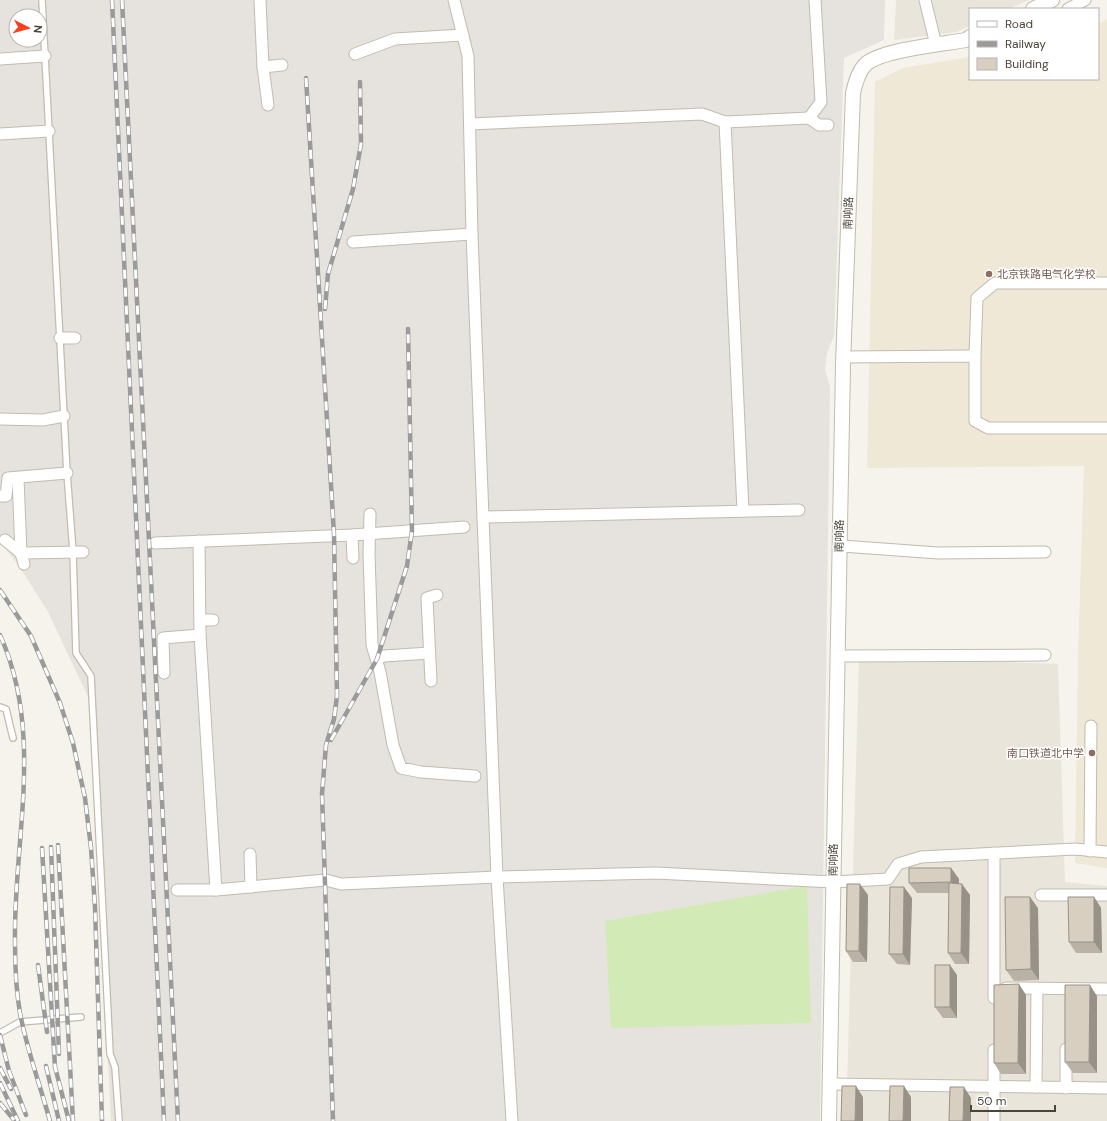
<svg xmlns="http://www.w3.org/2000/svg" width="1107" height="1121" font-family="'DM Sans','Noto Sans SC',sans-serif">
  <rect width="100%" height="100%" fill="#f6f3ec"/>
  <g fill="#eae5da">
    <path d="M896 0H1029L1008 9H970V26L956 32 894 40Z"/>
    <path d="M859 657 1058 664 1065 882 1107 886V1121H846Z"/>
  </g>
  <path fill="#e6e2dd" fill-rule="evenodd" d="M0 0H885L884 40 844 58 834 336 827 353 825 370 830 387 820 1121H111L90 701 47 610 17 563 0 542ZM16 16H40V40H16Z"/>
  <path fill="#efe8d6" d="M1107 19V868L1075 863 1078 656 1084 466 867 468 875 82 903 68 970 57V79H1098V24Z"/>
  <path fill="#d2eab5" d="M807 886 811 1023 611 1028 605 921Z"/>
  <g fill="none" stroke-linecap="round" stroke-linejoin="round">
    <defs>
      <g id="service">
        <path d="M42 0 67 473 73 552 76 653 91 676 110 1054 115 1067 119 1121"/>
        <path d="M0 707 6 709 13 738"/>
        <path d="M0 1033 20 1022 81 1017"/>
      </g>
      <g id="minor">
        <path d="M260 0 263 67 268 105"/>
        <path d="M454 0 468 56 472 234 497 877 512 1121"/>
        <path d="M925 0 936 45"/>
        <path d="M1068 9 1085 0"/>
        <path d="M355 54 395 39 463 35"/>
        <path d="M0 59 45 56"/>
        <path d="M263 67 282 65"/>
        <path d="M809 118 821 102 815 0"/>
        <path d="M725 122 743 511"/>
        <path d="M470 124 702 114 725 122 809 118 819 125H828"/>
        <path d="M0 134 49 131"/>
        <path d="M353 242 472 234"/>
        <path d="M60 338H75"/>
        <path d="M975 356 977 298 995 283H1107"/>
        <path d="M843 357 975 356V421L988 428H1107"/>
        <path d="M0 419 43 420 64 416"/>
        <path d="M18 478 21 553 24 564"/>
        <path d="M0 496H6L8 478 67 473"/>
        <path d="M370 514 369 554 372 645 380 672 393 745 401 768 421 772 475 776"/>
        <path d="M483 517 799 510"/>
        <path d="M352 535 353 558"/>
        <path d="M5 540 21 553 83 552"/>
        <path d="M199 541 200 635 216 890"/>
        <path d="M155 543 352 535 464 527"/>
        <path d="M842 546 938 553 1045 552"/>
        <path d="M200 620H213"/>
        <path d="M837 656 1045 655"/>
        <path d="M377 659 384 656 429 653"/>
        <path d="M164 673 163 638 200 635"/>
        <path d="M431 681 427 598 437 595"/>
        <path d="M1090 851 1091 726"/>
        <path d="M994 853V998"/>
        <path d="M250 854 251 887"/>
        <path d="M177 890H216L326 880 341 884 497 877 656 873 833 882 888 879 898 864 921 857 1075 849 1107 852"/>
        <path d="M1041 895H1107"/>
        <path d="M1006 988 1107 989"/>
        <path d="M829 1084 1107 1088"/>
        <path d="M1036 1087 1037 988"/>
        <path d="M1066 1088V1049"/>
        <path d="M994 1121V1050"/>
      </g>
      <g id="tertiary">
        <path d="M1033 9 1052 0"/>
        <path d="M829 1121 843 365 853 93C855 84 858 72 865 65 879 50 944 44 966 40L970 37"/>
      </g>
    </defs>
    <use href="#service" stroke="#c2bbae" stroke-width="8"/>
    <use href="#minor" stroke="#c2bbae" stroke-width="13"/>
    <use href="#tertiary" stroke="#c2bbae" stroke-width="16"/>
    <use href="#service" stroke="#fff" stroke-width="5.5"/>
    <use href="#minor" stroke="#fff" stroke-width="11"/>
    <use href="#tertiary" stroke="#fff" stroke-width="14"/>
    <defs>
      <g id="rail">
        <path d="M112 0 164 1121"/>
        <path d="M122 0 178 1121"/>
        <path d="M306 78 334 534 337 696 334 719 326 745 322 794 333 1121"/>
        <path d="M325 309 328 274 353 189 361 144 360 82"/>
        <path d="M0 590 31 636 60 703 73 743 85 798 91 848 95 907 102 1121"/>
        <path d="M0 635C45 735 13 839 15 944 15 967 16 990 20 1013 27 1050 40 1085 50 1121"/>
        <path d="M331 740 377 659 407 566 412 531 408 329"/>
        <path d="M58 845 73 1121"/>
        <path d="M51 847 59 1054"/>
        <path d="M42 848 55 1067 69 1121"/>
        <path d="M38 965 47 1032"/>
        <path d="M0 1035 9 1071 26 1115"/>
        <path d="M46 1066 59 1121"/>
        <path d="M0 1068 11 1089"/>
        <path d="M0 1083 18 1121"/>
        <path d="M0 1103 14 1120"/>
      </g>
    </defs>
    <use href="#rail" stroke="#9a9a9a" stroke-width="4.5"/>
    <use href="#rail" stroke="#fff" stroke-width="3" stroke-dasharray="9" stroke-linecap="butt"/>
  </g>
  <g fill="#bab2a6">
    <path d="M951 868 959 879V884L970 895 969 964H955L948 953 949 893H917L909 883Z"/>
    <path d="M868 895 867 962H853L846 951Z"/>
    <path d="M1094 897 1101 908 1102 953H1076L1069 942Z"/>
    <path d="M912 898 910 965 897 964 889 954Z"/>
    <path d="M1038 908 1039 980 1014 981 1006 970Z"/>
    <path d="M957 975V1018H943L935 1007Z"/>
    <path d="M1026 995V1074H1001L994 1063Z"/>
    <path d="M1097 996V1073H1073L1065 1062Z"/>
  </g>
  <g fill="#979187">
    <path d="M951 868 959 879V893L951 882Z"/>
    <path d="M860 884 868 895 867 962 859 951Z"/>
    <path d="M962 884 970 895 969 964 961 953Z"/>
    <path d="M904 887 912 898 910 965 903 954Z"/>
    <path d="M1030 897 1038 908 1039 980 1031 969Z"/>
    <path d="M1094 897 1101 908 1102 953 1094 942Z"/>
    <path d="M950 965 957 975V1018L950 1007Z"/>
    <path d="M1019 984 1026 995V1074L1018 1063Z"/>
    <path d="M1090 985 1097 996V1073L1089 1062Z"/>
    <path d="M856 1086 863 1097V1121H855Z"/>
    <path d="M904 1086 911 1097V1121H903Z"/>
    <path d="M964 1087 971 1098V1121H963Z"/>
  </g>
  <g fill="#d8cfc1" stroke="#979187">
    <path d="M909 868H951V882L909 883Z"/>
    <path d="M949 883 962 884 961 953H948Z"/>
    <path d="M847 884H860L859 951H846Z"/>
    <path d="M890 887H904L903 954H889Z"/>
    <path d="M1005 897H1030L1031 969 1006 970Z"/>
    <path d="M1068 897H1094V942H1069Z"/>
    <rect x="935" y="965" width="15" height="42"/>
    <path d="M1019 984 1018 1063H994V985Z"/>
    <path d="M1065 985H1090L1089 1062H1065Z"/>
    <path d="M842 1086H856L855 1121H841Z"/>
    <path d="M890 1086H904L903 1121H889Z"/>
    <path d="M950 1087H964L963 1121H949Z"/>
  </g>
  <g fill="#8d6e63" stroke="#fff" stroke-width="1.5">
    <circle cx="989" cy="274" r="4"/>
    <circle cx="1092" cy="753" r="4"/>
  </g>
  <g text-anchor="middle" stroke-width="3" stroke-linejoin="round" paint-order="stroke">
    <g font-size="11" fill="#4b4439" stroke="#fff">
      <text transform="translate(848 213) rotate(-88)" y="4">南响路</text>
      <text transform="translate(839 536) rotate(-89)" y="4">南响路</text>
      <text transform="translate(833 860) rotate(-89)" y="4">南响路</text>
    </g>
    <g font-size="11" fill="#785e54" stroke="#fff" text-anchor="start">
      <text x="997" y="278">北京铁路电气化学校</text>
      <text x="1084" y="757" text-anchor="end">南口铁道北中学</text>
    </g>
  </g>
  <rect x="969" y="8" width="130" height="72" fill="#ffffff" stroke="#b7b4b0"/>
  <rect x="977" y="21" width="20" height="6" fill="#ffffff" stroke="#b7b4b0"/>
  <text x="1005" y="28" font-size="12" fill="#4b4439">Road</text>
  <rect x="977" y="41" width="20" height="6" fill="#9a9a9a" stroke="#b7b4b0"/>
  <text x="1005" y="48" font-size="12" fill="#4b4439">Railway</text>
  <rect x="977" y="58" width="20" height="12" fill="#d8cfc1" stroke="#b7b4b0"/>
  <text x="1005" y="68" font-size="12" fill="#4b4439">Building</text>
  <g transform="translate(28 28) rotate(96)"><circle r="19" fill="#ffffff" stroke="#b7b4b0"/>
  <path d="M0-3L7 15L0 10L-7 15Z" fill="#fc3f1d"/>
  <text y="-6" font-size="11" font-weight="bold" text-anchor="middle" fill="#4b4439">N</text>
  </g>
  <path d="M971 1105v6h84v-6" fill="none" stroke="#4b4439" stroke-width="2"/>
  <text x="977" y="1105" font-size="12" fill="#4b4439" stroke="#ffffff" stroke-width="3" paint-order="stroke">50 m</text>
</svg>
